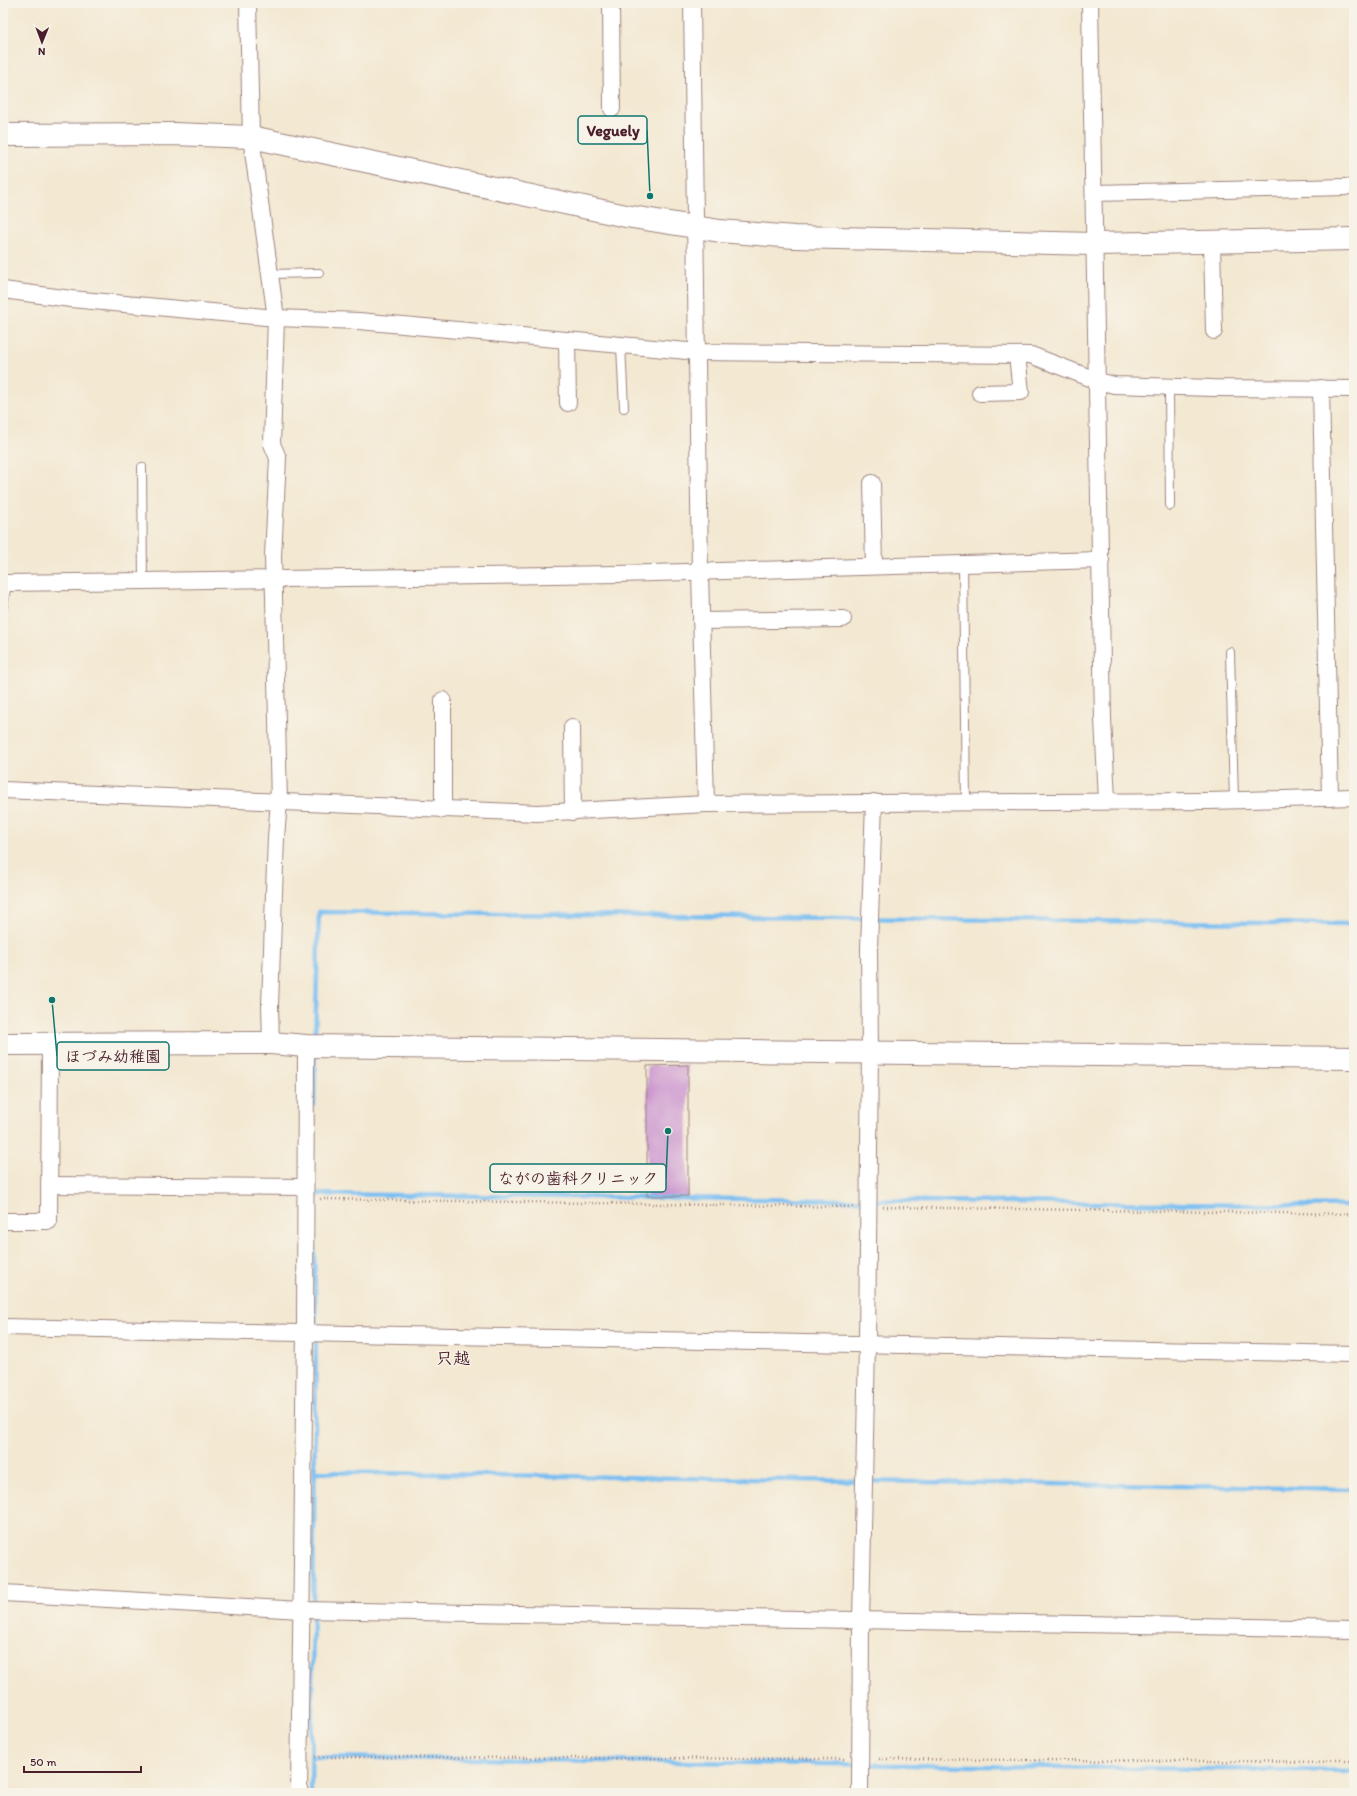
<svg xmlns="http://www.w3.org/2000/svg" width="1357" height="1796" font-family="Itim,'Klee One',sans-serif">
  <rect width="100%" height="100%" fill="#f7f3e8"/>
  <filter id="ink" filterUnits="userSpaceOnUse"><feTurbulence type="fractalNoise" baseFrequency=".025" numOctaves="2"/><feDisplacementMap in="SourceGraphic" scale="8" xChannelSelector="R" yChannelSelector="G"/><feConvolveMatrix kernelMatrix="1 2 1 2 8 2 1 2 1" color-interpolation-filters="sRGB"/></filter>
  <filter id="wash" filterUnits="userSpaceOnUse"><feTurbulence type="fractalNoise" baseFrequency=".012" numOctaves="4" result="noise"/><feDisplacementMap in="SourceGraphic" scale="16" xChannelSelector="R" yChannelSelector="G"/><feGaussianBlur stdDeviation="0.9" result="paint"/><feColorMatrix in="noise" values="0 0 0 0 0 0 0 0 0 0 0 0 0 0 0 0 0 1.4 0 .05"/><feComposite in="paint" operator="in"/></filter>
  <g filter="url(#wash)">
    <rect width="100%" height="100%" fill="#f3e8d1"/>
    <g fill="none" stroke-linecap="round" stroke-linejoin="round">
      <g stroke="#7cbff2" stroke-width="4.5">
        <path d="M315 1039 319 912 1354 924"/>
        <path d="M314 1105 315 1051"/>
        <path d="M313 1194 1354 1206"/>
        <path d="M314 1472 1354 1489"/>
        <path d="M311 1757 1354 1771"/>
        <path d="M311 1793 316 1332 313 1215"/>
      </g>
    </g>
    <g id="blocks">
      <path fill="#cc97cf" d="M688 1065V1196H647V1066Z"/>
    </g>
  </g>
  <g filter="url(#ink)">
    <use href="#blocks" fill-opacity="0" stroke="#9e847e" stroke-width="1"/>
    <g fill="none" stroke-linecap="round" stroke-linejoin="round">
      <defs>
        <g id="lane">
          <path d="M269 274 319 273"/>
          <path d="M621 346 624 408"/>
          <path d="M1169 387 1170 506"/>
          <path d="M142 467 143 581"/>
          <path d="M963 564 966 801"/>
          <path d="M3 606 7 583"/>
          <path d="M1230 652 1234 800"/>
        </g>
        <g id="street">
          <path d="M248 3 251 137 276 318 272 444 278 458 273 556 279 802 276 837 270 1005 271 1043"/>
          <path d="M611 3 612 109"/>
          <path d="M692 3 700 572 706 804"/>
          <path d="M1090 3 1103 719 1107 800"/>
          <path d="M1094 193 1346 187"/>
          <path d="M1212 242 1214 331"/>
          <path d="M3 290 71 299 276 318 359 321 698 352 1031 355 1098 381 1114 385 1213 388 1354 389"/>
          <path d="M567 341 568 403"/>
          <path d="M1321 388 1330 798"/>
          <path d="M980 393 1021 392 1017 355"/>
          <path d="M872 483 874 566"/>
          <path d="M7 583 618 574 1101 560"/>
          <path d="M701 621 843 619"/>
          <path d="M443 700V810"/>
          <path d="M572 727 573 812"/>
          <path d="M3 790 537 813 706 804 1209 801 1354 797"/>
          <path d="M49 1185 304 1187"/>
          <path d="M3 1221H49L50 1045"/>
          <path d="M3 1327 1354 1354"/>
          <path d="M3 1593 301 1610 1354 1629"/>
          <path d="M299 1793 305 1332 306 1046"/>
          <path d="M860 1793 861 1621 867 1345 870 1052 869 948 874 802"/>
        </g>
        <g id="secondary">
          <path d="M3 135 174 134 251 137 626 216 720 231 794 237 1095 244 1354 239"/>
          <path d="M3 1044 271 1043 306 1046 1354 1058"/>
        </g>
      </defs>
      <use href="#lane" stroke="#9e847e" stroke-width="10"/>
      <use href="#street" stroke="#9e847e" stroke-width="18"/>
      <use href="#secondary" stroke="#9e847e" stroke-width="24"/>
      <g stroke="#9e847e" stroke-width="2.5" stroke-dasharray="1 3" stroke-linecap="butt">
        <path d="M320 1199 854 1207"/>
        <path d="M883 1207 1354 1214"/>
        <path d="M315 1757 846 1759"/>
        <path d="M875 1759 1354 1762"/>
      </g>
      <use href="#lane" stroke="#fff" stroke-width="8"/>
      <use href="#street" stroke="#fff" stroke-width="16"/>
      <use href="#secondary" stroke="#fff" stroke-width="22"/>
    </g>
  </g>
  <g text-anchor="middle" stroke-width="3" stroke-linejoin="round" paint-order="stroke">
    <g font-size="17" font-weight="bold" fill="#4a1f2b" stroke="#f7f3e8">
      <text x="453" y="1364">只越</text>
    </g>
  </g>
  <path fill="none" stroke="#0f766e" stroke-width="1.5" d="M650 196L647 130M52 1000L57 1056M668 1131L666 1178"/>
  <g fill="#0f766e" stroke="#f7f3e8" stroke-width="1.5">
    <circle cx="650" cy="196" r="4"/>
    <circle cx="52" cy="1000" r="4"/>
    <circle cx="668" cy="1131" r="4"/>
  </g>
  <g fill="#f7f3e8" stroke="#0f766e" stroke-width="1.5">
    <rect x="578" y="116" width="69" height="28" rx="4"/>
    <rect x="57" y="1042" width="112" height="28" rx="4"/>
    <rect x="490" y="1164" width="176" height="28" rx="4"/>
  </g>
  <g font-size="16" text-anchor="middle" font-weight="bold" fill="#4a1f2b">
    <text x="613" y="136">Veguely</text>
    <text x="113" y="1062">ほづみ幼稚園</text>
    <text x="578" y="1184">ながの歯科クリニック</text>
  </g>
  <rect width="1357" height="1796" fill="none" stroke="#f7f3e8" stroke-width="16"/>
  <g transform="translate(42 42) rotate(181)" stroke="#f7f3e8" stroke-width="3" paint-order="stroke">
  <path d="M0-3L7 15L0 10L-7 15Z" fill="#4a1f2b"/>
  <text y="-6" font-size="11" font-weight="bold" text-anchor="middle" fill="#4a1f2b">N</text>
  </g>
  <path d="M24 1766v6h117v-6" fill="none" stroke="#4a1f2b" stroke-width="2"/>
  <text x="30" y="1766" font-size="12" fill="#4a1f2b" stroke="#f7f3e8" stroke-width="3" paint-order="stroke">50 m</text>
</svg>
